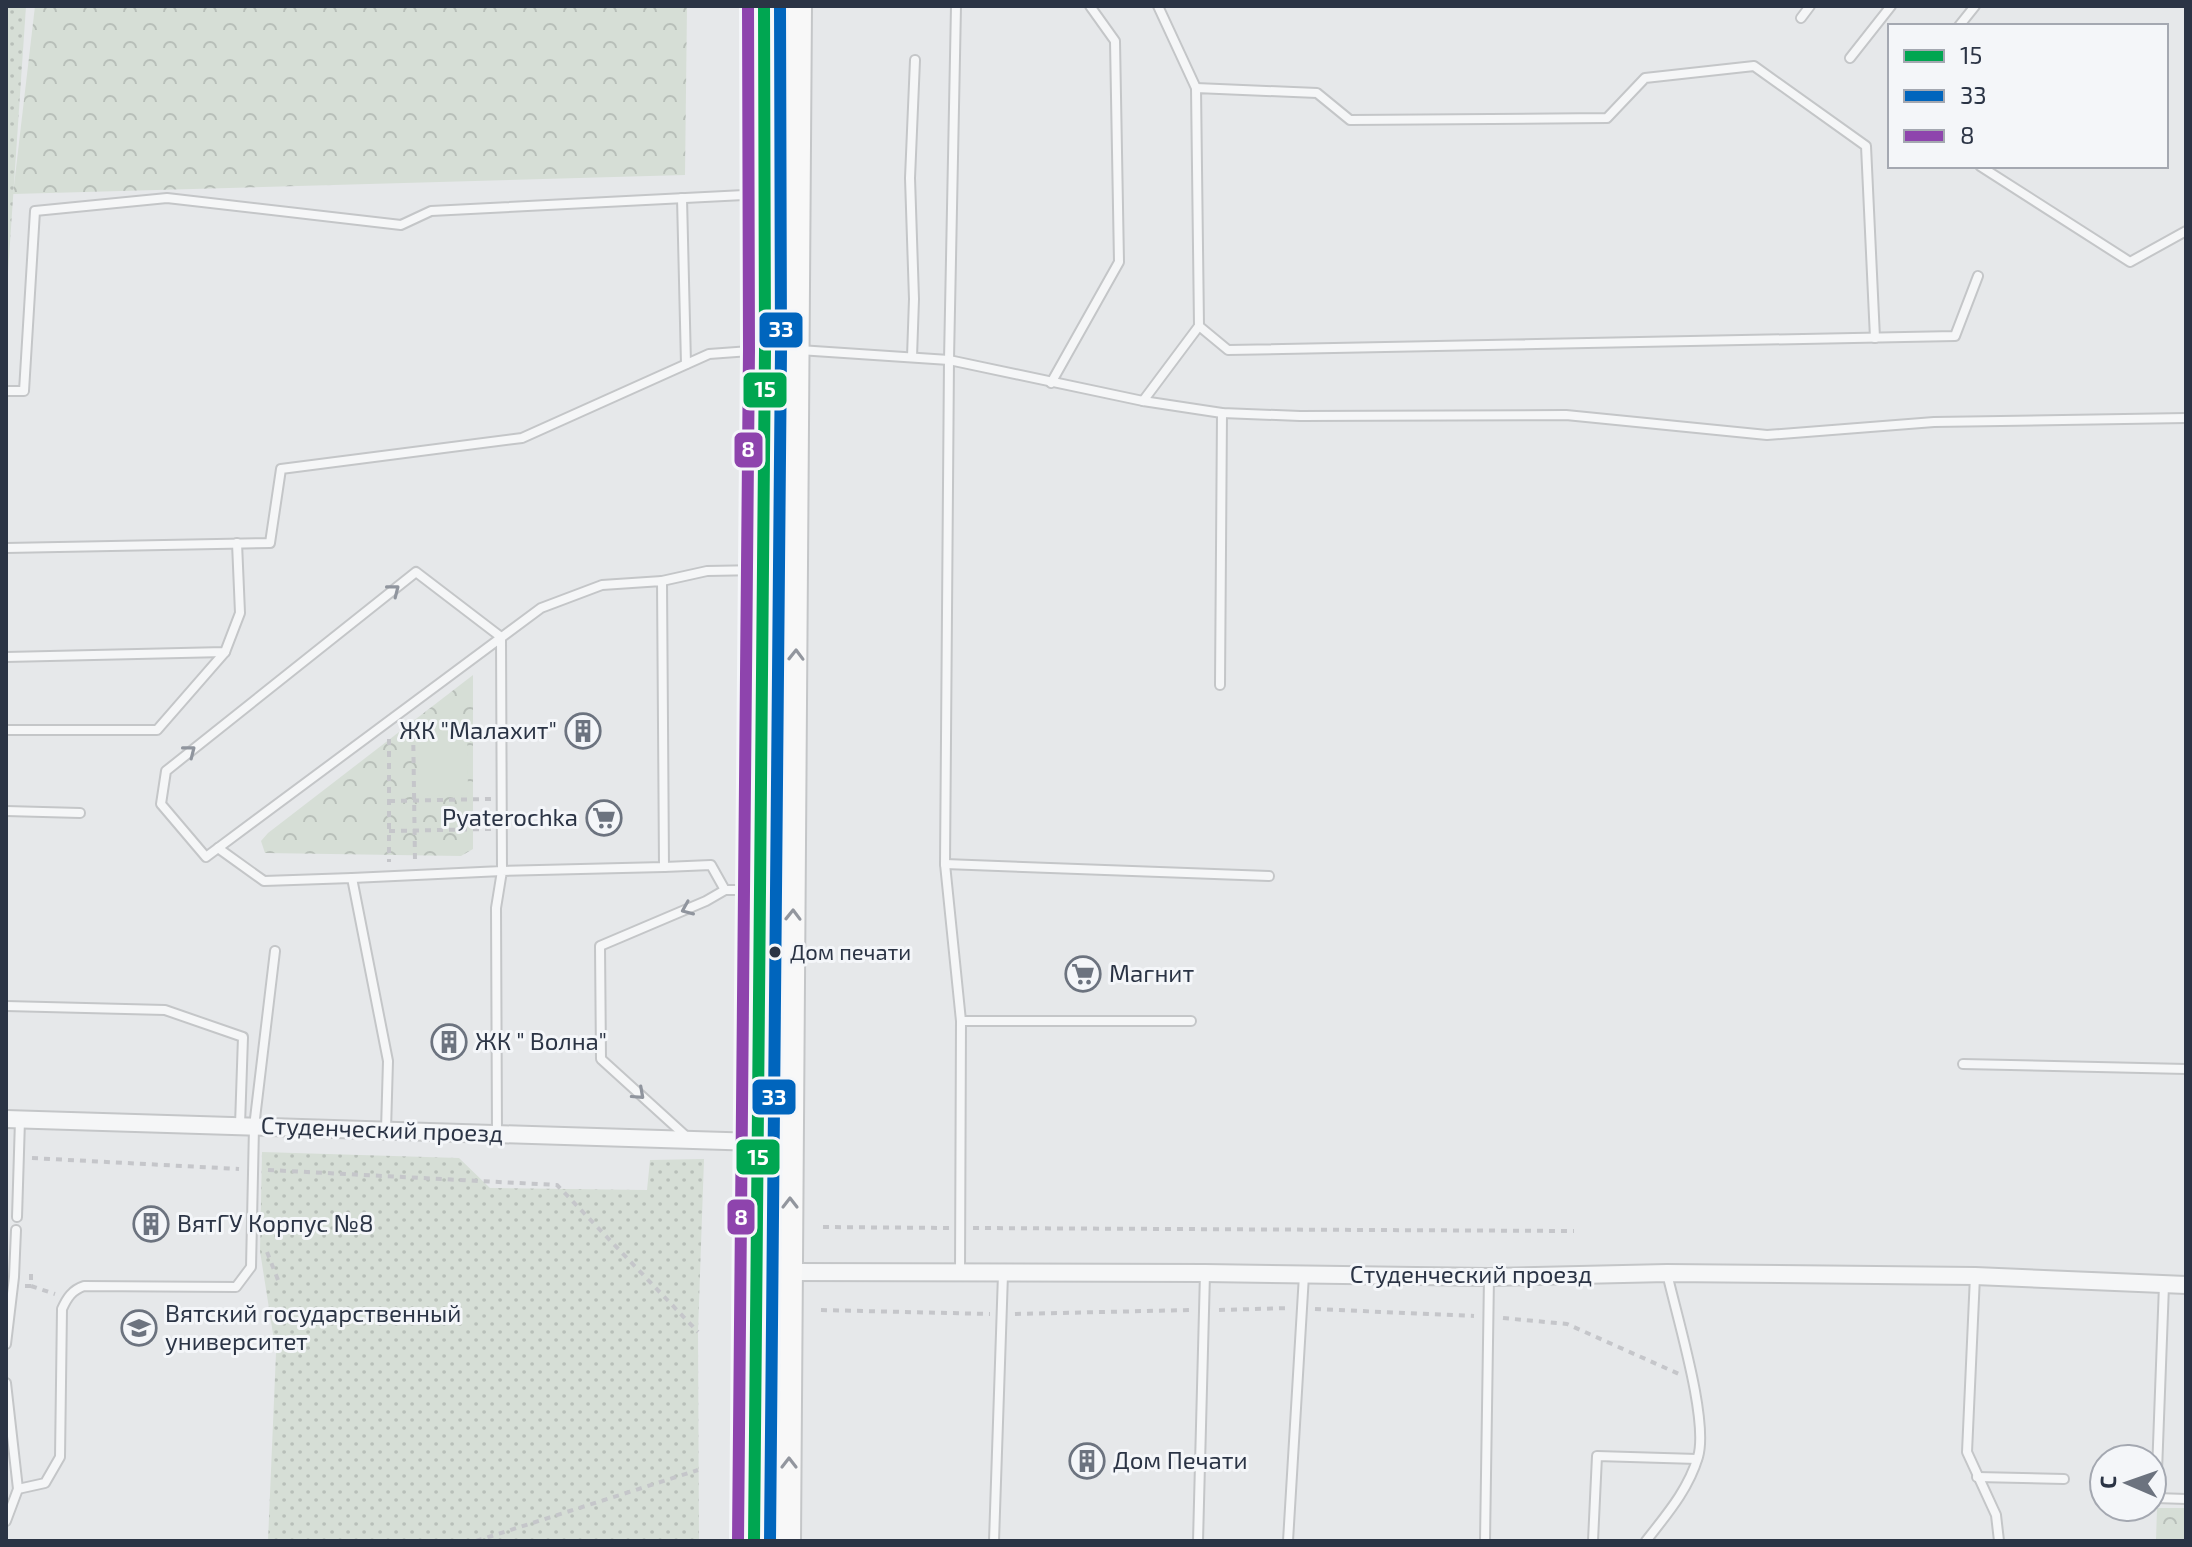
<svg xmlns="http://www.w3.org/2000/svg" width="2192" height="1547" font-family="'Exo 2',sans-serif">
  <defs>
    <pattern id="grass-dots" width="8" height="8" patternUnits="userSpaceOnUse" patternTransform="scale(2)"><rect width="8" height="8" fill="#d6ded6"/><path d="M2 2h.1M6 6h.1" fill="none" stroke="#b8bfb9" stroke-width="1.8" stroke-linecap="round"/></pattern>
    <pattern id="forest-crowns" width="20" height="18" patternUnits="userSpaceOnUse" patternTransform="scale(2)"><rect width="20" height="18" fill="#d6ded6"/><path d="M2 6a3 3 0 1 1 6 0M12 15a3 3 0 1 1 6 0" fill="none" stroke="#b8bfb9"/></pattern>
  </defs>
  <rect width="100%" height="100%" fill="#e6e8ea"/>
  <g fill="url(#grass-dots)">
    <path d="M6 6H26L6 302Z"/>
    <path d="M262 1152 459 1158 490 1188 647 1190 650 1160 704 1159 698 1332 699 1541H268L276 1353 260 1251Z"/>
  </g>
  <g fill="url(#forest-crowns)">
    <path d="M35 6H687L685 175 13 194Z"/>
    <path d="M473 675V849L461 856 265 853 261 841 268 833Z"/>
    <path d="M2157 1508H2186V1541H2156Z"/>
  </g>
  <path fill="#d6ded6" d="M422 721H467L468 795 422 796Z"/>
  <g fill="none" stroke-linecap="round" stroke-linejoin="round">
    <defs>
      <g id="lane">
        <path d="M956 6 949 360 945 864 961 1021"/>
        <path d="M1158 6 1196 88"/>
        <path d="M1801 18 1810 6"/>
        <path d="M1959 26 1975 6"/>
        <path d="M1850 58 1891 6"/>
        <path d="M1980 166 2130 262 2186 231"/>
        <path d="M682 198 686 364"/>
        <path d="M1199 326 1228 350 1955 336 1978 276"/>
        <path d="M799 350 949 360 1143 401 1222 413 1300 416 1566 415 1767 435 1934 422 2186 418"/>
        <path d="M912 357 914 299 910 178 915 60"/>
        <path d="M1051 383 1119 262 1115 41 1090 6"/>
        <path d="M6 391H24L35 211 167 198 401 225 431 211 764 194"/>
        <path d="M1143 401 1199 326 1196 88 1317 93 1350 120 1607 118 1645 78 1754 66 1866 146 1875 338"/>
        <path d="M6 548 270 543 281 469 522 438 709 354 764 350"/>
        <path d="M662 581 707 571 761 570"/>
        <path d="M6 657 225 652 240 613 237 543"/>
        <path d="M1220 685 1222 413"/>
        <path d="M6 730H157L225 652"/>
        <path d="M6 811 80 813"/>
        <path d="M218 848 264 881 352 878 388 1061 386 1130"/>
        <path d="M945 864 1269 876"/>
        <path d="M664 867 711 865 725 890"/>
        <path d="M352 878 502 871 501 637 416 572 166 771 161 804 206 857 541 608 602 585 662 581 664 867 502 871 496 908 497 1134"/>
        <path d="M6 1006 165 1010 243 1037 240 1125"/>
        <path d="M1963 1064 2186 1069"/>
        <path d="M688 1138 601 1059 600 946 706 901 725 890H755"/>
        <path d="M17 1217 20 1120"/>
        <path d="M960 1273 961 1021H1191"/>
        <path d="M1975 1276 1967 1452 1996 1515 1999 1541"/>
        <path d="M2164 1285 2156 1498 2186 1499"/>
        <path d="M6 1344 14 1277 16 1230"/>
        <path d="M6 1383 18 1489 6 1521"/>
        <path d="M1977 1477 2064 1479"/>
        <path d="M18 1489 45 1483 60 1457 62 1309C67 1298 72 1290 84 1286L236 1287 251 1267 254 1127 275 951"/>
        <path d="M994 1541 1003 1274"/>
        <path d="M1198 1541 1205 1273"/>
        <path d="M1288 1541 1304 1275"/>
        <path d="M1485 1541 1489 1277"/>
        <path d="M1593 1541 1597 1456 1697 1459"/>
        <path d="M1646 1541C1667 1514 1688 1490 1698 1457 1709 1420 1676 1314 1667 1273"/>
      </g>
      <g id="street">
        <path d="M6 1119 758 1142"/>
        <path d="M790 1272 1205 1273 1489 1277 1667 1273 1975 1276 2186 1285"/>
      </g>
      <g id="secondary">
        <path d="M754 1541 765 350 764 6"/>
        <path d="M788 1541 799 6"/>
      </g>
    </defs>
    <use href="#lane" stroke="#c4c6c8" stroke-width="12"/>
    <use href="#street" stroke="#c4c6c8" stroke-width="20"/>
    <use href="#secondary" stroke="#c4c6c8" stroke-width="28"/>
    <g stroke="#c5c6ca" stroke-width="4" stroke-dasharray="6 6" stroke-linecap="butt">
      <path d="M413 721 415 861"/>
      <path d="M389 739V862"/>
      <path d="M389 801 491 799"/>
      <path d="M389 831 491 829"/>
      <path d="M32 1158 239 1169"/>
      <path d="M268 1170 557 1185 698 1332"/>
      <path d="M823 1227 949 1228"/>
      <path d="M973 1228 1574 1231"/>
      <path d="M267 1252 280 1285"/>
      <path d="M25 1286H31V1269"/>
      <path d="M31 1286 55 1294"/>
      <path d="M1315 1309 1474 1316"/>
      <path d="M821 1310 990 1314"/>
      <path d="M1219 1310 1290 1308"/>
      <path d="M1015 1314 1190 1310"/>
      <path d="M1503 1318 1567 1324 1679 1374"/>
      <path d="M476 1541 698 1470"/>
    </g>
    <use href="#lane" stroke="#f5f6f7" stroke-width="8"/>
    <use href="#street" stroke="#f5f6f7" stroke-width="16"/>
    <use href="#secondary" stroke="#f8f8f8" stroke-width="24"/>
    <defs>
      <path id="bus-1" d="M754 1541 765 350 764 6"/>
      <path id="bus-2" d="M770 1541 781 350 780 6"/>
      <path id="bus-3" d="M738 1541 749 350 748 6"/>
    </defs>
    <use href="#bus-1" stroke="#f4f6f9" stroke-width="18"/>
    <use href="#bus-2" stroke="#f4f6f9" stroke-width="18"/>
    <use href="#bus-3" stroke="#f4f6f9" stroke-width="18"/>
    <use href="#bus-1" stroke="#00a651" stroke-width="12"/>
    <use href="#bus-2" stroke="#0065bd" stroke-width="12"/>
    <use href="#bus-3" stroke="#8e44ad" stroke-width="12"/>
  </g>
  <defs><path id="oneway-chevron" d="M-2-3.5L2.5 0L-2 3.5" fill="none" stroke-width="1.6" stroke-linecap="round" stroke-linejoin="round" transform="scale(2)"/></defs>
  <g stroke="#90959e">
    <use href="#oneway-chevron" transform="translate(394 590) rotate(-38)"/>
    <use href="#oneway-chevron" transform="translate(190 751) rotate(-38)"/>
    <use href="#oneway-chevron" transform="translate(687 909) rotate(157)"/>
    <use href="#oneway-chevron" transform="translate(639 1094) rotate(42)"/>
  </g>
  <g stroke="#92969e">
    <use href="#oneway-chevron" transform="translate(796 655) rotate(-89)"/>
    <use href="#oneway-chevron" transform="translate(793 915) rotate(-89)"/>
    <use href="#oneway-chevron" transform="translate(790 1203) rotate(-90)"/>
    <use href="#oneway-chevron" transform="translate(789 1463) rotate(-90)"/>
  </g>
  <defs>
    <symbol id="building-ring" viewBox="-11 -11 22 22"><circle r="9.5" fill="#f4f6f9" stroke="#6c737f" stroke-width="1.5"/><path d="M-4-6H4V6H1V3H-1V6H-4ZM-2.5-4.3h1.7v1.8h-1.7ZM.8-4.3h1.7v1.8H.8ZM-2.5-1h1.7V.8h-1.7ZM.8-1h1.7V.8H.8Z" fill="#6c737f"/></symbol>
    <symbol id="supermarket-ring" viewBox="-11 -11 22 22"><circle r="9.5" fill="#f4f6f9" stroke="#6c737f" stroke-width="1.5"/><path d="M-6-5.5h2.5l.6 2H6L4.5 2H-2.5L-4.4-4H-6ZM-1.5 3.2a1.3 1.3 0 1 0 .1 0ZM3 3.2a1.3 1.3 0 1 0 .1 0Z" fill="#6c737f"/></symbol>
    <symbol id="university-ring" viewBox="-11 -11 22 22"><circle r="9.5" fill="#f4f6f9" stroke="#6c737f" stroke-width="1.5"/><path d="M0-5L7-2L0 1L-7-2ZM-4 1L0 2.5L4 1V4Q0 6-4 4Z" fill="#6c737f"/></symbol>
  </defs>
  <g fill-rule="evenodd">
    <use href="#building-ring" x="563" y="711" width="40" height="40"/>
    <use href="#supermarket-ring" x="584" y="798" width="40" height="40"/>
    <use href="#supermarket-ring" x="1063" y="954" width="40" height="40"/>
    <use href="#building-ring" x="429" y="1022" width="40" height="40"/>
    <use href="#building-ring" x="131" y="1204" width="40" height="40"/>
    <use href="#university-ring" x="119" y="1308" width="40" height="40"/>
    <use href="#building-ring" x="1067" y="1441" width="40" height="40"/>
  </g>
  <circle fill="#2b3445" stroke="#f4f6f9" stroke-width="3" cx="775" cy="952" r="7"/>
  <g text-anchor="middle" stroke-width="6" stroke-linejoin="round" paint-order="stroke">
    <g font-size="22" fill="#2b3445" stroke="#f4f6f9" text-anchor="start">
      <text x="790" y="960">Дом печати</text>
    </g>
    <g font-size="24" fill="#2b3445" stroke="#f4f6f9" text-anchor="start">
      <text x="557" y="739" text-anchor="end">ЖК "Малахит"</text>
      <text x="578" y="826" text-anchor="end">Pyaterochka</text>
      <text x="1109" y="982">Магнит</text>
      <text x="475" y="1050">ЖК " Волна"</text>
      <text x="177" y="1232">ВятГУ Корпус №8</text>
      <text x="165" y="1322">Вятский государственный<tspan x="165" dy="28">университет</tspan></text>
      <text x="1113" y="1469">Дом Печати</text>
    </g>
    <g font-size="24" fill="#2b3445" stroke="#f4f6f9">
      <text transform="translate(382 1130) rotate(2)" y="8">Студенческий проезд</text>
      <text x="1471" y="1283">Студенческий проезд</text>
    </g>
  </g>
  <g stroke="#f4f6f9" stroke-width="3">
    <rect x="758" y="311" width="46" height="38" rx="8" fill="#0065bd"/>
    <rect x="742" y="371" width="46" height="38" rx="8" fill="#00a651"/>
    <rect x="733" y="431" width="31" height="38" rx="8" fill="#8e44ad"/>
    <rect x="751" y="1078" width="46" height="38" rx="8" fill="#0065bd"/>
    <rect x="735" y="1138" width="46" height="38" rx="8" fill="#00a651"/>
    <rect x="726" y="1198" width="30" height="38" rx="8" fill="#8e44ad"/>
  </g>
  <g font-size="22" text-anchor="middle" font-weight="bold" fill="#fff">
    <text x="781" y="337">33</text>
    <text x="765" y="397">15</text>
    <text x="748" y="457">8</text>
    <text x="774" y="1105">33</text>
    <text x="758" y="1165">15</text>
    <text x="741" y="1225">8</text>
  </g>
  <rect width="2192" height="1547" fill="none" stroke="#2b3445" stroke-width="16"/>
  <rect x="1888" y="24" width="280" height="144" fill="#f4f6f9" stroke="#a4a8b1" stroke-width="2"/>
  <rect x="1904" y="50" width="40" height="12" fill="#00a651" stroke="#a4a8b1" stroke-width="2"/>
  <text x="1960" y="64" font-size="24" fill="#2b3445">15</text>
  <rect x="1904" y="90" width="40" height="12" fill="#0065bd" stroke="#a4a8b1" stroke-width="2"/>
  <text x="1960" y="104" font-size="24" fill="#2b3445">33</text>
  <rect x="1904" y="130" width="40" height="12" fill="#8e44ad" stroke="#a4a8b1" stroke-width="2"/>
  <text x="1960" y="144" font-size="24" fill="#2b3445">8</text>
  <g transform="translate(2128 1483) rotate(272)"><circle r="38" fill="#f4f6f9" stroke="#a4a8b1" stroke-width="2"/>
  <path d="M0-6L14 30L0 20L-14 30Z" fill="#6c737f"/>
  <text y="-12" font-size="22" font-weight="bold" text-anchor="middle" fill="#2b3445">С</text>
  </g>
</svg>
